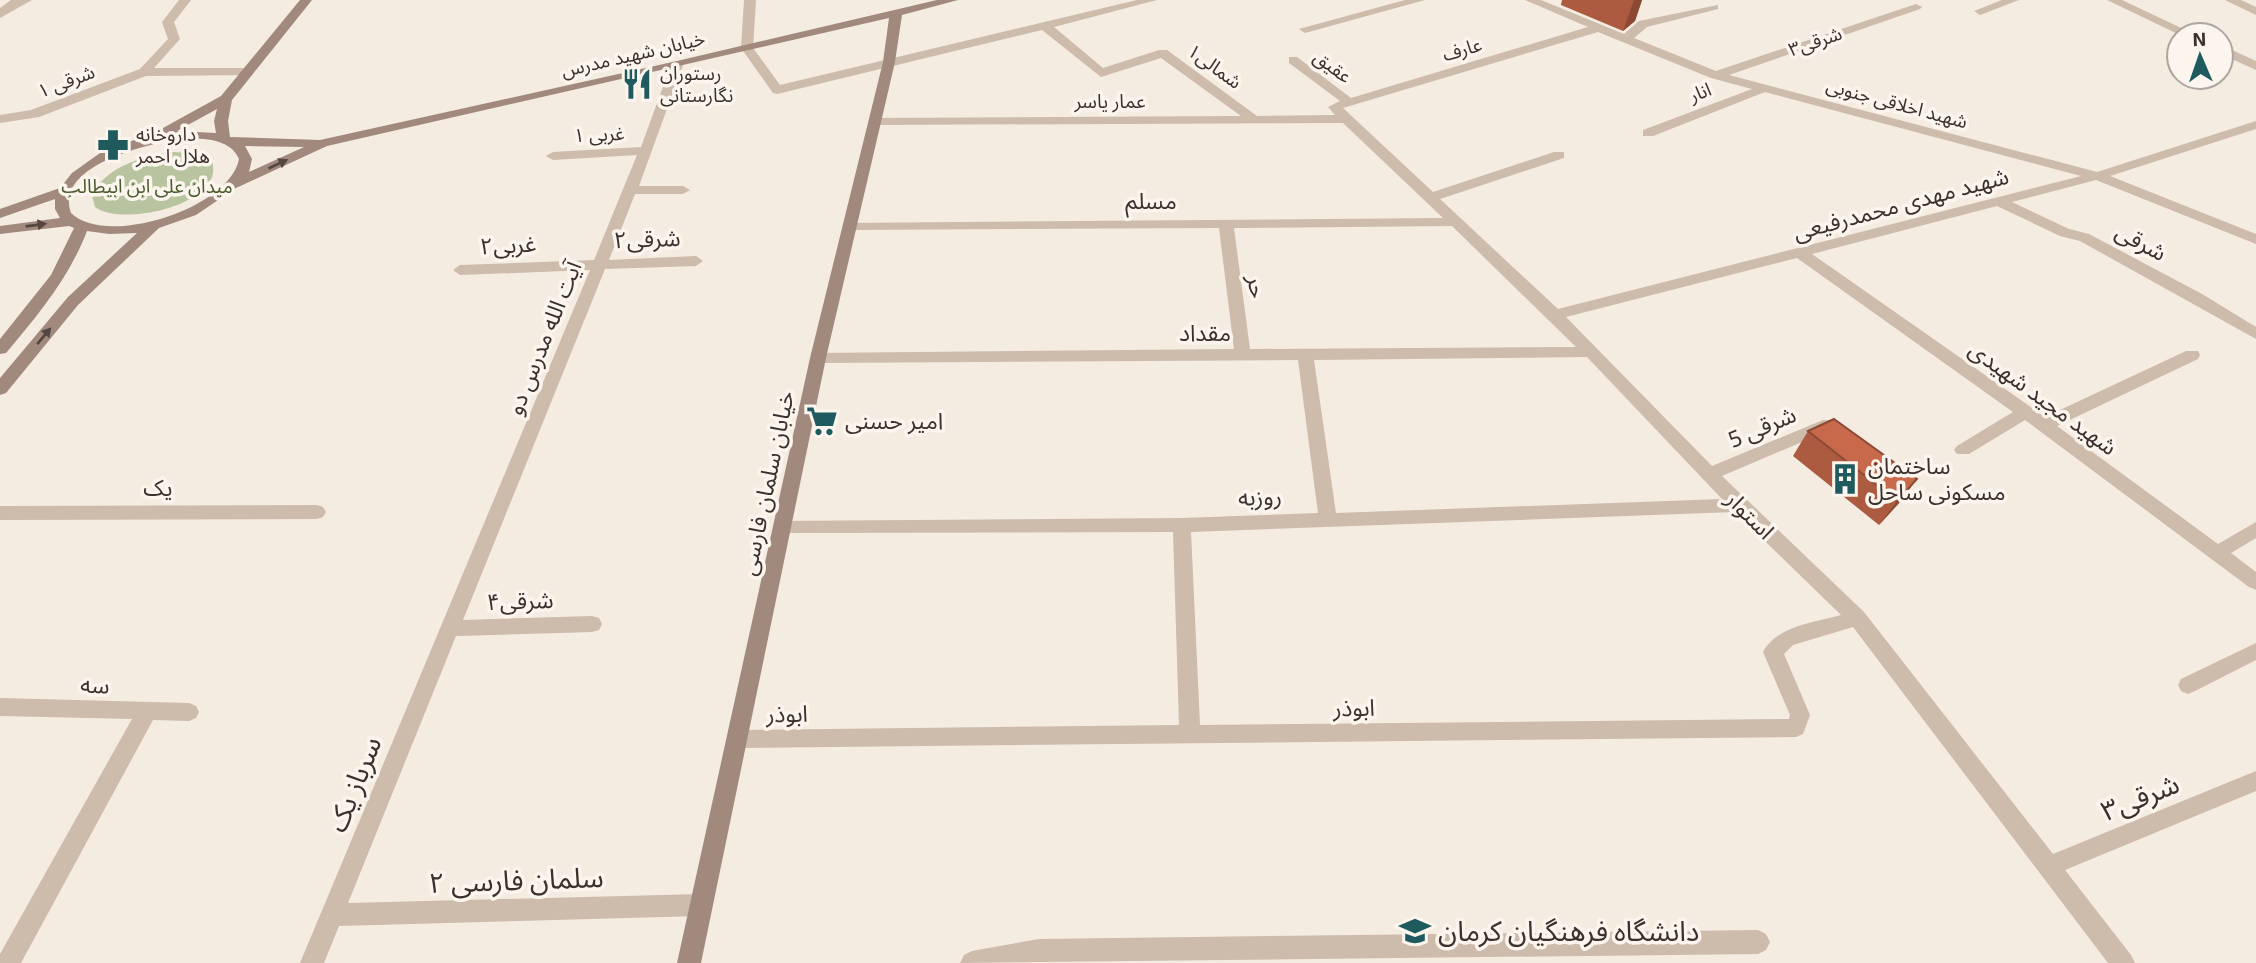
<svg xmlns="http://www.w3.org/2000/svg" width="2256" height="963" font-family="'Exo 2','Noto Sans Arabic',sans-serif">
  <rect width="100%" height="100%" fill="#f4ebe1"/>
  <path fill="#b8c4a0" d="M172 152 193 153 212 162C226 203 123 228 95 207L92 196C104 167 143 156 172 152Z"/>
  <g fill="none" stroke-linecap="round" stroke-linejoin="round">
    <g fill="#cdbbac" fill-rule="evenodd">
      <path d="M11 0H32L0 18V8Z"/>
      <path d="M179 0H191L174 22 180 39 154 68H248L254 72 252 75 146 76 39 117 0 123V115L31 110 140 69 168 39 162 22Z"/>
      <path d="M744 0H756L753 48 780 85 1137 0H1157L1054 27 1103 68 1159 50H1167L1257 116 1335 115 1328 107 1340 101 1289 63V57H1297L1351 98 1588 27 1525 0H1541L1624 34 1639 21 1718 5V9L1647 27 1634 38 1716 71 1916 4 1922 7 1920 9 1729 75 2097 172 2256 121V129L2110 176 2256 234V244L2096 180 2012 202 2069 229 2089 234 2202 294 2256 327V339L2080 241 2060 236 1997 206 1812 254 2045 417 2186 351H2198L2200 355 2198 359 2057 426 2218 544 2256 522V538L2231 553 2256 572V590L2249 587 2025 420 1969 454H1957L1954 450 1957 446 2013 412 1797 258 1566 317 1712 466 1823 420H1835L1837 424 1835 428 1722 476 1864 612 2053 854 2256 771V791L2065 870 2131 955 2135 963H2108L1853 627 1793 645 1784 654 1810 715 1803 734 1796 737 739 748 732 746 729 739 732 732 739 730 1179 725 1173 532 783 533 777 531 774 526 777 521 1182 518 1318 513 1298 360 818 363 810 358 818 353 1234 349 1219 228 848 230 843 229V223L1443 218 1343 123 870 125 868 122 875 118 1241 116 1161 58 1101 77 1042 30 777 94 773 93 741 48ZM1598 32 1711 78 1752 89 1643 130V136H1653L1765 92 2081 176 1558 309 1440 199 1564 158V152H1554L1433 192 1343 108ZM1452 226 1576 347 1250 349 1234 228ZM1587 357 1722 499 1336 513 1314 360ZM1735 512 1841 615C1816 622 1776 626 1763 652L1790 715 1789 719 1200 725 1191 532Z"/>
      <path d="M1405 0H1425L1305 33 1299 29Z"/>
      <path d="M2002 0H2019L1980 15 1974 11Z"/>
      <path d="M2107 0H2122L2196 35H2180Z"/>
      <path d="M2225 0H2241L2256 7V15Z"/>
      <path d="M2221 45 2256 61V70L2221 54Z"/>
      <path d="M677 61 683 65 639 186H683L690 190 683 194H635L609 260 696 256 703 261 696 266 605 269 463 620 592 616 599 618 602 624 599 630 592 632 456 636 348 903 701 894 709 897 712 905 709 913 701 916 339 926 324 963H300L590 270 460 275 453 270 460 265 594 260 637 155 553 160 546 156 553 152 641 147 671 65Z"/>
      <path d="M317 505 323 507 326 512 323 517 317 519 0 520V506Z"/>
      <path d="M2256 643V660L2195 691 2188 694 2181 691 2178 685 2181 679Z"/>
      <path d="M0 698 189 703 196 706 199 712 196 718 189 721 153 720 21 963H0V954L132 719 0 716Z"/>
      <path d="M1758 930 1766 934 1770 942 1766 950 1758 954 960 963 964 955 972 951 1039 939Z"/>
    </g>
    <path fill="#a18a7d" fill-rule="evenodd" d="M300 0H312L232 100 228 121 230 137 320 140 677 61 937 0H958L902 15 895 62 826 358 701 963H677L810 358 883 62 889 18 327 146 236 188 196 215 159 228 78 305 6 393 0 395V378L68 297 137 233 109 234 87 231C69 278 38 315 6 353L0 354V339L51 275 74 228 69 226 0 234V226L60 218 55 209V199L0 218V209L60 188 72 173 100 153 134 140 163 133V128L221 96ZM217 109 214 121 216 133 177 131ZM190 138C208 139 231 140 239 159 230 208 107 248 71 213 53 163 158 141 190 138ZM245 146 304 147 249 172 252 159Z"/>
  </g>
  <g fill="#ac5a40">
    <path d="M1562 0H1642L1635 21 1623 31 1561 5Z"/>
    <path d="M1808 431 1899 503 1879 525 1793 456Z"/>
  </g>
  <g fill="#8c4a34">
    <path d="M1634 0H1642L1635 21 1623 31Z"/>
    <path d="M1917 479 1899 503 1879 525 1897 501Z"/>
  </g>
  <path fill="#c8694b" stroke="#8c4a34" stroke-width="2" d="M1834 419 1917 479 1897 501 1808 431Z"/>
  <defs><path id="oneway-solid" d="M-6-.8H1V-3.2L6.5 0L1 3.2V.8H-6Z" transform="scale(1.75)"/></defs>
  <g fill="#544640">
    <use href="#oneway-solid" transform="translate(278 164) rotate(-25)"/>
    <use href="#oneway-solid" transform="translate(36 225) rotate(-7)"/>
    <use href="#oneway-solid" transform="translate(44 336) rotate(-50)"/>
  </g>
  <defs>
    <symbol id="restaurant-bare" viewBox="-9 -9 18 18"><path d="M-5-6h1v4h1v-4h1v4h1v-4h1v5L-1.5 .5V6h-2V.5L-5-1ZM5-6V6H3V1.5H1.5Q1.5-4 5-6Z" fill="#1f5a5e" stroke="#fbf5ee" stroke-width="2.5" paint-order="stroke"/></symbol>
    <symbol id="pharmacy-bare" viewBox="-9 -9 18 18"><path d="M-2-6h4v4h4v4h-4v4h-4v-4h-4v-4h4Z" fill="#1f5a5e" stroke="#fbf5ee" stroke-width="2.5" paint-order="stroke"/></symbol>
    <symbol id="supermarket-bare" viewBox="-9 -9 18 18"><path d="M-6-5.5h2.5l.6 2H6L4.5 2H-2.5L-4.4-4H-6ZM-1.5 3.2a1.3 1.3 0 1 0 .1 0ZM3 3.2a1.3 1.3 0 1 0 .1 0Z" fill="#1f5a5e" stroke="#fbf5ee" stroke-width="2.5" paint-order="stroke"/></symbol>
    <symbol id="building-bare" viewBox="-9 -9 18 18"><path d="M-4-6H4V6H1V3H-1V6H-4ZM-2.5-4.3h1.7v1.8h-1.7ZM.8-4.3h1.7v1.8H.8ZM-2.5-1h1.7V.8h-1.7ZM.8-1h1.7V.8H.8Z" fill="#1f5a5e" stroke="#fbf5ee" stroke-width="2.5" paint-order="stroke"/></symbol>
    <symbol id="university-bare" viewBox="-9 -9 18 18"><path d="M0-5L7-2L0 1L-7-2ZM-4 1L0 2.5L4 1V4Q0 6-4 4Z" fill="#1f5a5e" stroke="#fbf5ee" stroke-width="2.5" paint-order="stroke"/></symbol>
  </defs>
  <g fill-rule="evenodd">
    <use href="#restaurant-bare" x="615" y="62" width="44" height="44"/>
    <use href="#pharmacy-bare" x="91" y="123" width="44" height="44"/>
    <use href="#supermarket-bare" x="800" y="399" width="44" height="44"/>
    <use href="#building-bare" x="1823" y="457" width="44" height="44"/>
    <use href="#university-bare" x="1393" y="909" width="44" height="44"/>
  </g>
  <g text-anchor="middle" stroke-width="7" stroke-linejoin="round" paint-order="stroke">
    <g font-size="19" fill="#3b302b" stroke="#fbf5ee">
      <text transform="translate(1815 41) rotate(-19)" y="7">شرقی۳</text>
      <text transform="translate(1462 49) rotate(-16)" y="7">عارف</text>
      <text transform="translate(633 54) rotate(-13)" y="7">خیابان شهید مدرس</text>
      <text transform="translate(1215 66) rotate(36)" y="7">شمالی۱</text>
      <text transform="translate(1333 66) rotate(37)" y="7">عقیق</text>
      <text transform="translate(66 81) rotate(-21)" y="7">شرقی ۱</text>
      <text transform="translate(1700 92) rotate(-21)" y="7">انار</text>
      <text x="1110" y="108">عمار یاسر</text>
      <text transform="translate(1897 103) rotate(15)" y="7">شهید اخلاقی جنوبی</text>
      <text transform="translate(599 134) rotate(-3)" y="7">غربی ۱</text>
    </g>
    <g font-size="19" fill="#3b302b" stroke="#fbf5ee" text-anchor="start">
      <text x="660" y="80">رستوران<tspan x="660" dy="22">نگارستانی</tspan></text>
      <text x="136" y="141">داروخانه<tspan x="136" dy="22">هلال احمر</tspan></text>
    </g>
    <g font-size="19" fill="#4a5a2e" stroke="#fbf5ee">
      <text x="147" y="193">میدان علی ابن ابیطالب</text>
    </g>
    <g font-size="23" fill="#3b302b" stroke="#fbf5ee">
      <text x="1151" y="209">مسلم</text>
      <text transform="translate(1901 204) rotate(-15)" y="8">شهید مهدی محمدرفیعی</text>
      <text transform="translate(647 239) rotate(-2)" y="8">شرقی۲</text>
      <text transform="translate(2141 242) rotate(28)" y="8">شرقی</text>
      <text transform="translate(508 245) rotate(-3)" y="8">غربی۲</text>
      <text transform="translate(1257 287) rotate(83)" y="8">حر</text>
      <text x="1205" y="341">مقداد</text>
      <text transform="translate(544 338) rotate(-68)" y="8">آیت الله مدرس دو</text>
      <text transform="translate(2043 398) rotate(36)" y="8">شهید مجید شهیدی</text>
      <text transform="translate(1762 427) rotate(-23)" y="8">شرقی 5</text>
      <text transform="translate(767 483) rotate(-78)" y="8">خیابان سلمان فارسی</text>
      <text x="158" y="496">یک</text>
      <text transform="translate(1260 497) rotate(-2)" y="8">روزبه</text>
      <text transform="translate(1750 515) rotate(45)" y="8">استوار</text>
      <text transform="translate(520 601) rotate(-2)" y="8">شرقی۴</text>
      <text transform="translate(95 685) rotate(2)" y="8">سه</text>
      <text transform="translate(1354 708) rotate(-1)" y="8">ابوذر</text>
      <text transform="translate(787 714) rotate(-1)" y="8">ابوذر</text>
    </g>
    <g font-size="23" fill="#3b302b" stroke="#fbf5ee" text-anchor="start">
      <text x="845" y="429">امیر حسنی</text>
      <text x="1868" y="474">ساختمان<tspan x="1868" dy="26">مسکونی ساحل</tspan></text>
    </g>
    <g font-size="28" fill="#3b302b" stroke="#fbf5ee">
      <text transform="translate(354 784) rotate(-68)" y="10">سرباز یک</text>
      <text transform="translate(2140 797) rotate(-22)" y="10">شرقی۳</text>
      <text transform="translate(516 880) rotate(-2)" y="10">سلمان فارسى ٢</text>
    </g>
    <g font-size="28" fill="#3b302b" stroke="#fbf5ee" text-anchor="start">
      <text x="1438" y="941">دانشگاه فرهنگیان کرمان</text>
    </g>
  </g>
  <g transform="translate(2200 56) rotate(358)"><circle r="33" fill="#fbf5ee" stroke="#aea6a0" stroke-width="2"/>
  <path d="M0-5L12 26L0 18L-12 26Z" fill="#1f5a5e"/>
  <text y="-10" font-size="19" font-weight="bold" text-anchor="middle" fill="#3b302b">N</text>
  </g>
</svg>
